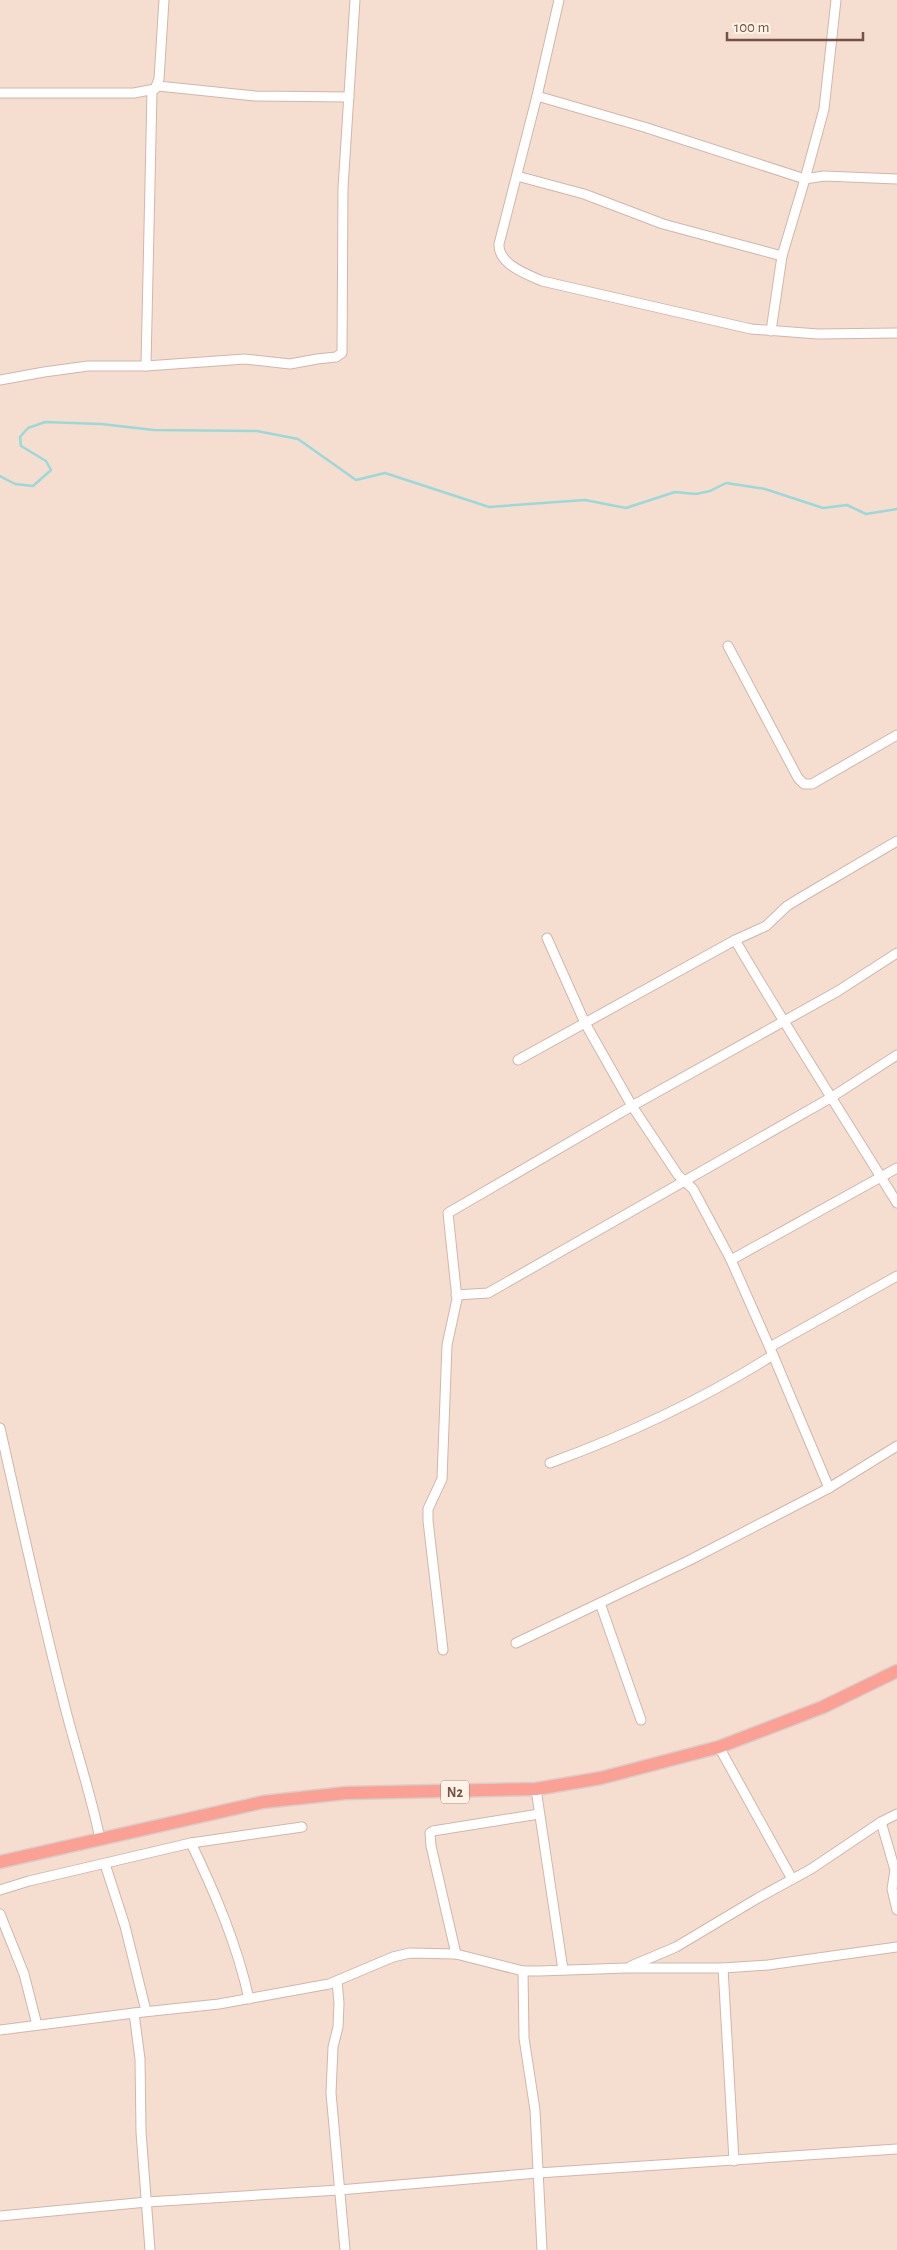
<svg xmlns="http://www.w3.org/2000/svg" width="897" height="2250" font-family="'Alegreya Sans',sans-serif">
  <rect width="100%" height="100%" fill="#fdeee1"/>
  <rect fill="#f5decf" x="0" y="0" width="897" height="2250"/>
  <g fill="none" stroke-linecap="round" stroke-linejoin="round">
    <path stroke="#9ad9da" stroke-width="2.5" d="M0 476 15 484 33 486 51 470 46 461 21 446 20 437 28 428 45 422 101 424 154 430 257 431 298 439 356 480 385 473 489 507 585 500 626 508 675 492 696 494 710 491 726 483 765 489 823 508 847 505 866 514 897 509"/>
    <defs>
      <g id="minor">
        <path d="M559 0 537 96 499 244C498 264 526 274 542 281L751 329 818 334 897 333"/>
        <path d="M158 86 255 96 349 97"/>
        <path d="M0 93H134L155 89 159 79 164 0"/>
        <path d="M537 96 644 127 805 179 782 256 771 331"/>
        <path d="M517 176 584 194 663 224 782 256"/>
        <path d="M805 179 824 109 836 0"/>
        <path d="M805 179 824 176 897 179"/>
        <path d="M146 366 152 91"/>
        <path d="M0 380 44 372 88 366H146L245 359 290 364 317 359 336 357 342 353 343 188 355 0"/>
        <path d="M728 646 798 778 804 784H812L897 735"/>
        <path d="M547 938 585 1023 632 1106 678 1175 693 1189 731 1260 773 1355 829 1488"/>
        <path d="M735 940C787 1029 843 1115 897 1203"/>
        <path d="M518 1060 735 940 766 926 787 906 800 898 897 841"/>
        <path d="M731 1260 897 1168"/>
        <path d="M456 1295 488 1293 832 1097 897 1055"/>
        <path d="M770 1347 897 1276"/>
        <path d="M0 1428C21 1521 41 1614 65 1707 76 1751 91 1794 100 1839"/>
        <path d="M550 1463C629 1434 702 1400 773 1355"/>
        <path d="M600 1603 641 1720"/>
        <path d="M516 1643 690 1560 829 1488 897 1446"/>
        <path d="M443 1650 428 1521V1509L442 1479 447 1345 457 1299 448 1213 632 1106 838 991 897 953"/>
        <path d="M719 1747 792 1879"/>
        <path d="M536 1789 563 1970"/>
        <path d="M881 1822 895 1870 892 1889 897 1910"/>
        <path d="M191 1843C215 1893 237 1944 249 1999"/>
        <path d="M105 1864 125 1926 146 2011"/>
        <path d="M0 1890 29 1881 191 1843 302 1827"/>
        <path d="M0 1914 24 1974 37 2025"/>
        <path d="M456 1954 431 1846 430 1833 433 1831 539 1814"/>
        <path d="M631 1966 676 1947 758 1898 811 1869 881 1822 897 1814"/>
        <path d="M723 1968 734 2161"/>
        <path d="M523 1971 524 2038 535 2110 542 2250"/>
        <path d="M337 1981 339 2003 338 2027 333 2047 331 2093 345 2250"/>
        <path d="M134 2013 219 2004 329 1984 393 1957 410 1953 456 1954 523 1971H539L627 1968H723L768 1965 897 1947"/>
        <path d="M0 2030 134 2013 140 2059 141 2132 150 2250"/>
        <path d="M0 2216 147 2202 339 2190 538 2173 897 2149"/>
      </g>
      <path id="highway" d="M0 1862 263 1802 346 1793 536 1789 601 1778 719 1747 823 1707 897 1671"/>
    </defs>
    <use href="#minor" stroke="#d1b6aa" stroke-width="11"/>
    <use href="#highway" stroke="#d8cecb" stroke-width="15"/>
    <use href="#minor" stroke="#fff" stroke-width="9"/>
    <use href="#highway" stroke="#fba094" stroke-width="12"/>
  </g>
  <g text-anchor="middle" stroke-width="4" stroke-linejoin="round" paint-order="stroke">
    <rect fill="#fff3e8" stroke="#9e8277" stroke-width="1" x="441" y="1780.5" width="28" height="23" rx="4"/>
    <g font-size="14" font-weight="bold" fill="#755147">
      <text x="455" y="1797">N2</text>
    </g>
  </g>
  <path d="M727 32v8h136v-8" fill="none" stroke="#755147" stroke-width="2.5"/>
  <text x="734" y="32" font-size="15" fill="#755147" stroke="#fff3e8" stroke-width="4" paint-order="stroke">100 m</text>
</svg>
